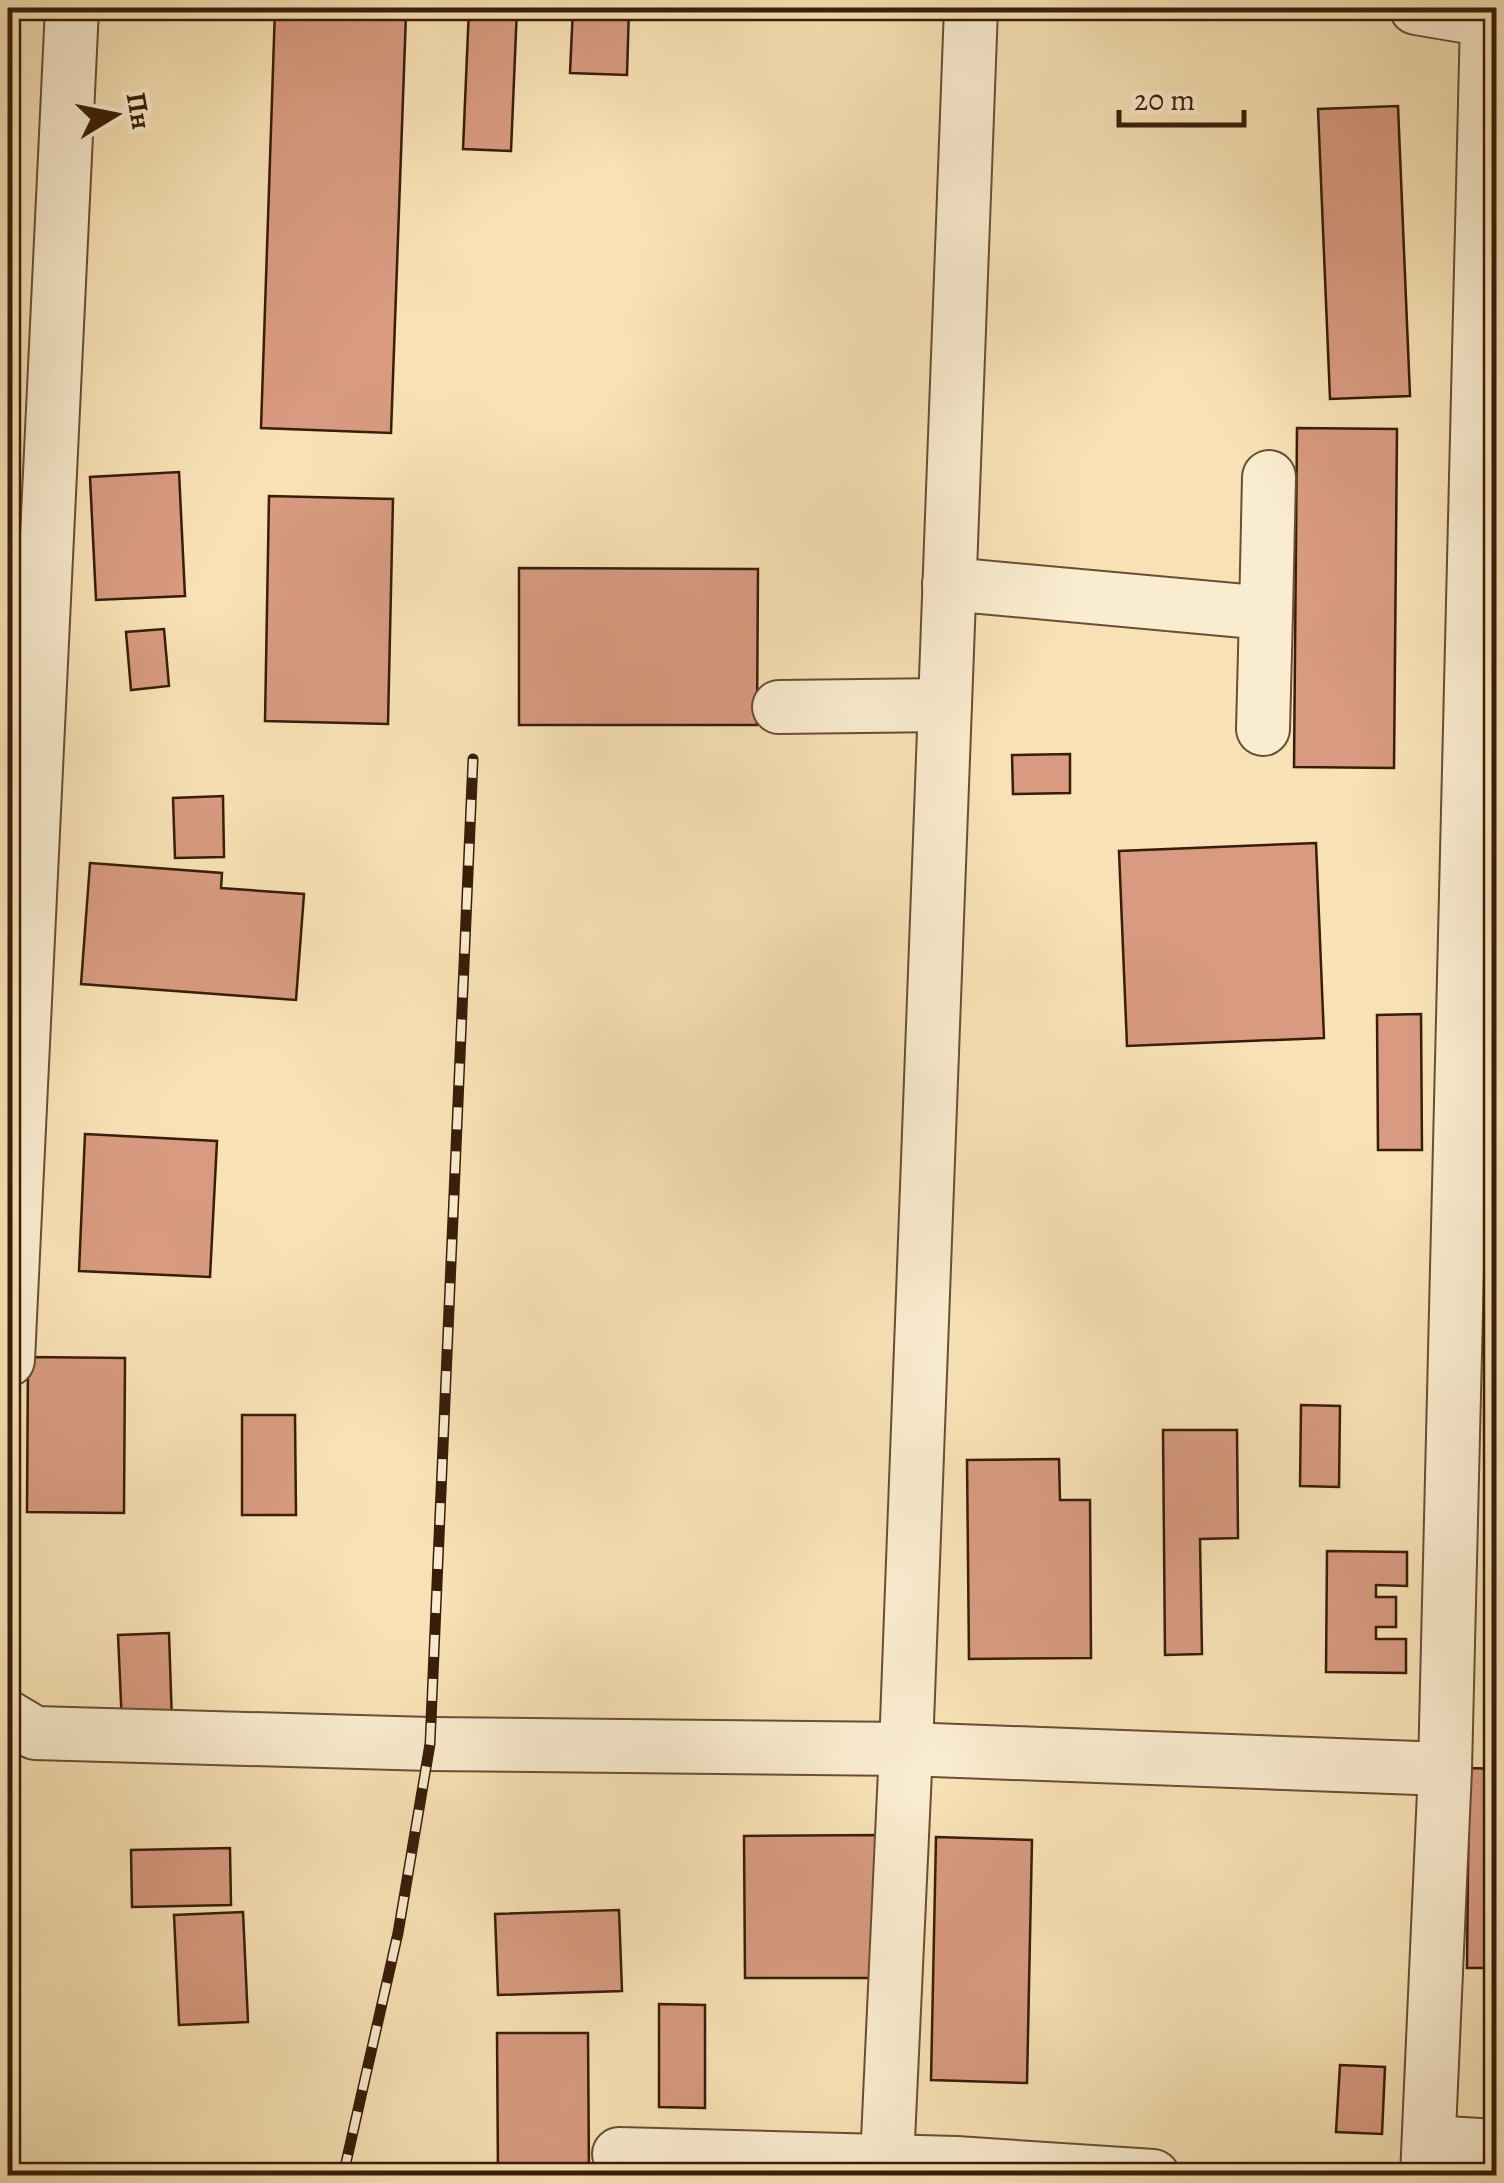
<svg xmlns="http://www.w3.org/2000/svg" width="1504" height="2183" font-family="Alegreya,serif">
  <rect width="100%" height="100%" fill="#f8e2b5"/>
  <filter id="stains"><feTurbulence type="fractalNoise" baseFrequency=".002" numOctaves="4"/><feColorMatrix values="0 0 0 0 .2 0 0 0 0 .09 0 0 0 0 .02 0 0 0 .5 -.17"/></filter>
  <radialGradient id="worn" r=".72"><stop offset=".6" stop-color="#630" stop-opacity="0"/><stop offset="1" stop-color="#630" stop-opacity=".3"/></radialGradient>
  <g fill="#d89b81" stroke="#391d09" stroke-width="2.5">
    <path d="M469 8H517L511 151 463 149Z"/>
    <path d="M573 8H629L627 75 570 73Z"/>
    <path d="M275 9 406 14 391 433 261 428Z"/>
    <path d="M1398 106 1410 396 1330 399 1318 109Z"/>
    <path d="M1297 428 1397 429 1394 768 1294 767Z"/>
    <path d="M179 472 185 596 96 600 90 477Z"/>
    <path d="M269 496 393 499 388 724 265 721Z"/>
    <path d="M519 568 758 569 757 725H519Z"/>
    <path d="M164 629 169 686 131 690 126 632Z"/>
    <path d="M1070 754V793L1013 794 1012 755Z"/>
    <path d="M223 796 224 857 175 858 173 798Z"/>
    <path d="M1316 843 1324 1038 1127 1046 1119 851Z"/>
    <path d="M90 863 222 873 221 888 304 894 296 1000 81 984Z"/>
    <path d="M1421 1014 1422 1150H1378L1377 1015Z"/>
    <path d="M85 1134 217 1141 210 1277 79 1271Z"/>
    <path d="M28 1357 125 1358 124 1513 27 1512Z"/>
    <path d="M1301 1405 1340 1406 1339 1487 1300 1486Z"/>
    <path d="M242 1415H295L296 1515H242Z"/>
    <path d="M1163 1430H1237L1238 1538 1200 1539 1202 1654 1165 1655Z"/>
    <path d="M1059 1459 1060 1500H1090L1091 1658 969 1659 967 1460Z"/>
    <path d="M1327 1551 1407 1552V1586L1376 1585V1597H1396V1627H1376V1639H1406V1673L1326 1672Z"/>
    <path d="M169 1633 172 1723 122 1725 118 1635Z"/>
    <path d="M1469 1768 1496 1769V1968H1467Z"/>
    <path d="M880 1835V1978H745L744 1836Z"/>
    <path d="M936 1837 1032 1840 1027 2083 931 2080Z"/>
    <path d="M230 1848 231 1905 132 1907 131 1850Z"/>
    <path d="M619 1910 622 1991 498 1995 495 1914Z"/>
    <path d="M243 1912 248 2022 179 2025 174 1915Z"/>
    <path d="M659 2004 705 2005V2108L659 2107Z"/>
    <path d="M497 2033H588L589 2176H498Z"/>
    <path d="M1340 2065 1385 2067 1382 2134 1336 2132Z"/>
  </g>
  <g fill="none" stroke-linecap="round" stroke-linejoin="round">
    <defs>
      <g id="minor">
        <path d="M1416 8 1487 20 1445 1769 1427 2176"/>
        <path d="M949 584 1266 613 1263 729"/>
        <path d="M1266 613 1269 477"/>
        <path d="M779 707 945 705"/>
        <path d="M8 1360 72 8"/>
        <path d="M8 1717 35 1733 430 1744 906 1749 1445 1769"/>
        <path d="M1429 2142 1496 2146"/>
        <path d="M619 2154 956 2163 1153 2176"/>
        <path d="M887 2162 906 1749 971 8"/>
      </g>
    </defs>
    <use href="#minor" stroke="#694e34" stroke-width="56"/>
    <use href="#minor" stroke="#faeccf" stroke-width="52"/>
    <defs>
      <path id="rail" d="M343 2176 398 1933 430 1744 473 759"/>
    </defs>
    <use href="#rail" stroke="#391d09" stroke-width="11"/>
    <use href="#rail" stroke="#faeccf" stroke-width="8" stroke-dasharray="22" stroke-linecap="butt"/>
  </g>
  <rect width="1504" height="2183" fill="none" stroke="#f8e2b5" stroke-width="40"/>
  <rect x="10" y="10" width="1484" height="2163" fill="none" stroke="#391d09" stroke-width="5"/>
  <rect x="20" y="20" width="1464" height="2143" fill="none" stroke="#391d09" stroke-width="2.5"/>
  <g transform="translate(115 115) rotate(80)" stroke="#faeccf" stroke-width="8" paint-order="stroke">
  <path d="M0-8L18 38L0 25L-18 38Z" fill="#391d09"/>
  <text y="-15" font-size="28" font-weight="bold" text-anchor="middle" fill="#391d09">Пн</text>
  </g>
  <path d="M1119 110v15h125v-15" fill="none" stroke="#391d09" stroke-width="5"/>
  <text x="1134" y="110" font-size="30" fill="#391d09" stroke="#faeccf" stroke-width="8" paint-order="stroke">20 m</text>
  <rect width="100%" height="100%" filter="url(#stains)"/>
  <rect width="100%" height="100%" fill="url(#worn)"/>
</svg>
